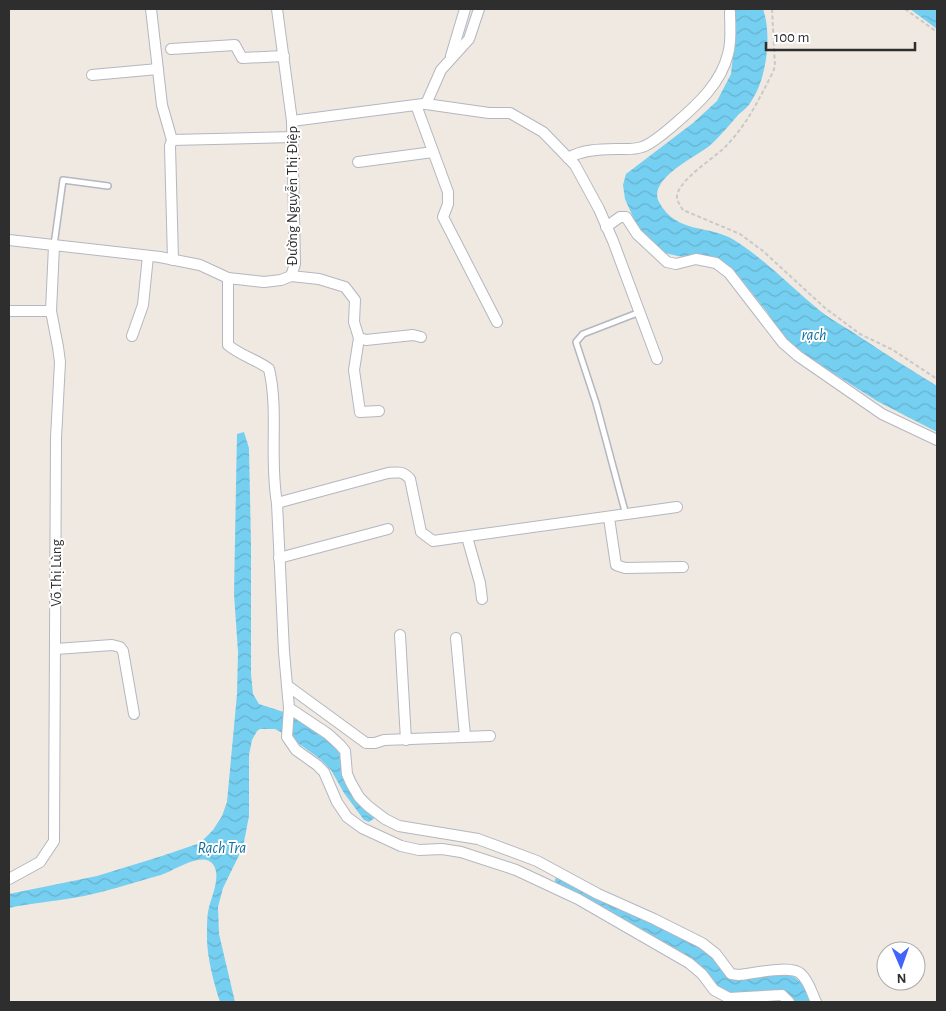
<svg xmlns="http://www.w3.org/2000/svg" width="946" height="1011" font-family="'Alegreya Sans',sans-serif">
  <defs>
    <pattern id="water-waves" width="16" height="10" patternUnits="userSpaceOnUse" patternTransform="scale(1.25)"><rect width="16" height="10" fill="#75cff0"/><path d="M0 5q4-4 8 0t8 0" fill="none" stroke="#66b2ce"/></pattern>
  </defs>
  <rect width="100%" height="100%" fill="#efe9e1"/>
  <g fill="url(#water-waves)">
    <path d="M734 9H763C772 34 767 77 752 100 749 106 744 110 739 114 729 125 720 137 708 147 695 157 647 180 659 202 677 235 709 224 734 240 766 260 791 287 819 310 829 318 840 324 851 331 879 350 908 368 937 386V432L877 401 795 349 781 334 767 312 741 279 720 262 678 256 660 252 637 226 625 199 623 185 626 174 693 123 717 101 731 74 735 35Z"/>
    <path d="M910 9H937V29Z"/>
    <path d="M244 432 249 448 251 545V674L253 694 259 704 293 715 330 741 343 758 376 817 369 822 364 820 344 793 331 770 320 759 291 738 275 729H260L257 731 252 740 249 755V816L243 847 223 888 218 907 219 934 235 1002H220C213 980 206 954 207 931 207 925 207 919 208 912 210 899 220 881 215 868 207 847 174 871 161 875 132 883 102 893 73 898 51 902 30 903 9 908V894L97 876 162 856 200 843 213 830 222 816 227 802 237 694 238 652 234 594 237 434Z"/>
    <path d="M558 877 705 949 725 970 786 974C801 978 806 988 812 1002H793L783 992 775 990 737 994 722 991 698 965 555 883V879Z"/>
  </g>
  <g fill="none" stroke-linecap="round" stroke-linejoin="round">
    <defs>
      <g id="lane">
        <path d="M54 245 63 180 108 186"/>
        <path d="M626 515 596 403 576 342 583 334 640 312"/>
      </g>
      <g id="street">
        <path d="M151 9 162 105 172 140"/>
        <path d="M479 9 469 39 441 70 426 104 489 113H510L543 132 575 165 599 209 613 241 657 359"/>
        <path d="M171 49 235 45 242 58 284 56"/>
        <path d="M451 56 465 9"/>
        <path d="M92 75 158 69"/>
        <path d="M416 105 448 192V204L443 217 497 322"/>
        <path d="M292 121 423 104"/>
        <path d="M568 158C582 150 599 149 616 149 624 149 634 150 642 147 652 144 668 130 676 123 698 104 721 83 728 54 732 41 730 26 730 12"/>
        <path d="M358 162 433 152"/>
        <path d="M606 227 620 217H626L637 234 667 262 676 264 696 259 716 263 729 273 783 343 798 356 882 414 937 440"/>
        <path d="M9 240 160 257 200 265 228 278 264 282 281 280 291 276 295 264 292 121 277 9"/>
        <path d="M173 260 170 146 172 140 293 137"/>
        <path d="M291 276 319 279 345 287 355 300 354 322 359 338 366 340 413 335 421 337"/>
        <path d="M228 278V345C241 356 256 359 269 369 279 411 269 458 277 503L388 473C398 472 403 471 410 479L421 532 433 541 677 507"/>
        <path d="M9 311H51"/>
        <path d="M132 336 143 305 148 256"/>
        <path d="M359 338 354 370 360 412 379 411"/>
        <path d="M277 503 284 652 289 708 287 737 296 750 317 765 324 772 337 802 347 817 362 828 401 846 419 850 442 849 461 852 516 870 578 899 689 963 702 974 714 990 729 998 782 995 789 1002"/>
        <path d="M609 518 616 565 625 568 683 567"/>
        <path d="M467 537 480 583 482 599"/>
        <path d="M279 558 388 529"/>
        <path d="M400 635 406 740"/>
        <path d="M456 638 465 736"/>
        <path d="M56 649 112 645 120 647 123 651 134 714"/>
        <path d="M288 686 366 743H375L384 740 490 736"/>
        <path d="M289 708 328 734 340 745 345 751 347 774 351 783 359 797 368 806 385 819 399 826 478 839 537 861 598 894 654 919 702 943 716 954 731 974 739 975C753 974 791 964 801 974 809 981 812 994 816 1002"/>
        <path d="M9 879 40 862 54 841 56 438 60 362 58 347 51 311 54 246"/>
      </g>
    </defs>
    <use href="#lane" stroke="#b4b7c1" stroke-width="8"/>
    <use href="#street" stroke="#b4b7c1" stroke-width="12"/>
    <g stroke="#c9c9c9" stroke-width="2" stroke-dasharray="4 2.5" stroke-linecap="butt">
      <path d="M772 9 775 66 773 72C759 99 749 121 728 144 714 159 686 174 678 192 675 198 679 204 683 210L740 234 763 251 825 308 860 334 893 350 937 379"/>
      <path d="M905 9 937 32"/>
    </g>
    <use href="#lane" stroke="#fff" stroke-width="5"/>
    <use href="#street" stroke="#fff" stroke-width="10"/>
  </g>
  <g text-anchor="middle" stroke-width="4" stroke-linejoin="round" paint-order="stroke">
    <g font-size="15" fill="#2e2e2e" stroke="#fff">
      <text transform="translate(292 196) rotate(-90)" y="5">Đường Nguyễn Thị Điệp</text>
      <text transform="translate(56 573) rotate(-90)" y="5">Võ Thị Lùng</text>
    </g>
    <g font-size="16" font-style="italic" fill="#0d6fa3" stroke="#fff">
      <text x="814" y="340">rạch</text>
      <text x="222" y="853">Rạch Tra</text>
    </g>
  </g>
  <rect width="946" height="1011" fill="none" stroke="#2e2e2e" stroke-width="20"/>
  <g transform="translate(901 966) rotate(178)"><circle r="24" fill="#ffffff" stroke="#ababab"/>
  <path d="M0-4L9 19L0 12L-9 19Z" fill="#4264fb"/>
  <text y="-8" font-size="14" font-weight="bold" text-anchor="middle" fill="#2e2e2e">N</text>
  </g>
  <path d="M766 42v8h149v-8" fill="none" stroke="#2e2e2e" stroke-width="2.5"/>
  <text x="774" y="42" font-size="15" fill="#2e2e2e" stroke="#ffffff" stroke-width="4" paint-order="stroke">100 m</text>
</svg>
